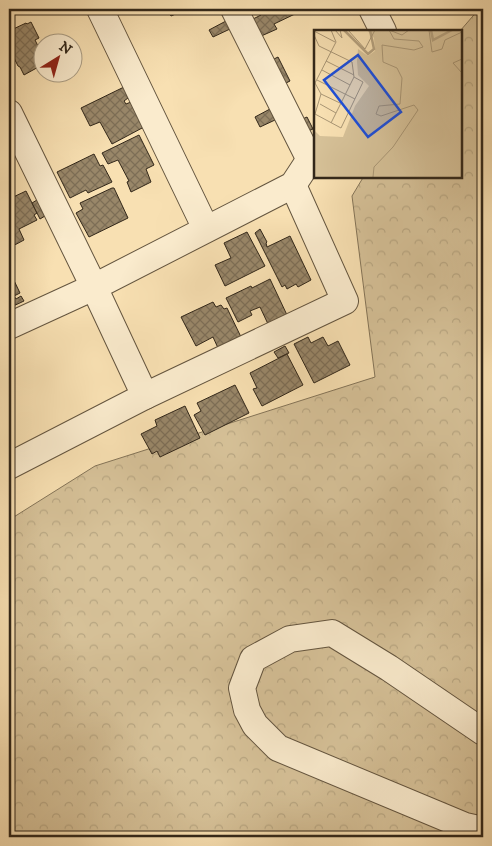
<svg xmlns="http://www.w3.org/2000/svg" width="492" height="846" font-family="'IM FELL DW Pica',serif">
  <defs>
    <pattern id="forest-crowns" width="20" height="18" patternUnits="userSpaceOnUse" patternTransform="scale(1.25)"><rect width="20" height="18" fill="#d6c198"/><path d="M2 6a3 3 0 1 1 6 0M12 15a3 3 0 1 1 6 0" fill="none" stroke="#b8a682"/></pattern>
    <pattern id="building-cross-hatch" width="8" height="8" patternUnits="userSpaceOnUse" patternTransform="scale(1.25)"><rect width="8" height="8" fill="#998769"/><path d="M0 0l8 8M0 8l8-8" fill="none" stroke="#7d6e56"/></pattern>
  </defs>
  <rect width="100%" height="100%" fill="#f8e0b2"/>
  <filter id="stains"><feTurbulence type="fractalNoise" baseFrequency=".004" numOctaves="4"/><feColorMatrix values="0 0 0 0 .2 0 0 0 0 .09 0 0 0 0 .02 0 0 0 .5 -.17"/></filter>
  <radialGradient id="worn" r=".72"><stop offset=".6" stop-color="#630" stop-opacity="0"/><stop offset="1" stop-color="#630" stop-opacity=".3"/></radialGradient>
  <path fill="url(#forest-crowns)" stroke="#847458" d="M479 9H483V837H9V520L95 466 375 377 352 196 364 176H461L460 31Z"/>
  <g fill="url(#building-cross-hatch)" stroke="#322719">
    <path d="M167 9H176L178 13 171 16Z"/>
    <path d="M258 9H295L297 13 274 24 277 29 259 37 251 20 261 15Z"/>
    <path d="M226 21 230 29 213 37 209 30Z"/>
    <path d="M31 22 39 38 35 40 42 54V65L24 75 20 67 18 66 13 56 9 59V31L26 23 27 24Z"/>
    <path d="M278 57 290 81 282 85 270 61Z"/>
    <path d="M124 87 128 98 124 101 126 104 131 102 144 127 112 144 100 122 90 126 81 108Z"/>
    <path d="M270 109 275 120 260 127 255 117Z"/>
    <path d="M307 117 313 129 304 133 298 121Z"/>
    <path d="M139 135 154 165 146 169 151 182 131 192 127 182 129 181 118 160 108 164 102 153Z"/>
    <path d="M94 154 100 166 103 165 112 182 88 193 86 190 70 198 57 172Z"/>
    <path d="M112 188H114L128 218 89 237 76 213 83 209 80 203Z"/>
    <path d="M26 191 37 213 34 215 37 220 19 229 24 240 9 248V199Z"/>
    <path d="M37 200 45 216 40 219 32 203Z"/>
    <path d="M260 229 267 242 266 243 267 247 290 236 311 280 298 287 296 284 287 289 285 285 282 287 255 233Z"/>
    <path d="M247 232 265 266 225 286 215 265 231 258 224 243Z"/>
    <path d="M9 270 20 293 14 296 16 299 21 296 24 301 9 308Z"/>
    <path d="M270 279 287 315 268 324 260 307 250 311 252 315 238 322 226 298 251 286 252 288Z"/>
    <path d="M213 302 216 307 221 305 224 309 227 308 241 337 218 348 213 337 196 346 181 317Z"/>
    <path d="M308 337 311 343 323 337 328 346 338 341 350 365 314 383 294 344Z"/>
    <path d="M285 346 289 353 278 358 274 352Z"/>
    <path d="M287 354 303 385 262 406 253 389 257 388 250 373Z"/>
    <path d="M235 385 249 413 205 435 194 415 201 411 197 403Z"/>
    <path d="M185 406 200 438 160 457 157 451 152 454 141 434 157 426 155 420Z"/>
  </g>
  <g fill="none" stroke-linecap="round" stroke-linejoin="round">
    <defs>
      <g id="minor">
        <path d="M100 9 206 229"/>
        <path d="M234 9 310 160"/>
        <path d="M372 9 383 31"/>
        <path d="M9 113 94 287 145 396"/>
        <path d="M9 326 94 287 293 185 316 150"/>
        <path d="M9 466 145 396 345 301 293 185"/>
        <path d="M483 732 389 668 332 633 290 639 253 659 242 688 247 710 255 725 278 748 465 826 483 830"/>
      </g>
    </defs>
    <use href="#minor" stroke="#64553f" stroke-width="28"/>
    <use href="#minor" stroke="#faebcd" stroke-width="26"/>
  </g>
  <g transform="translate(314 30)">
    <rect width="148" height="148" fill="#f8e0b2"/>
    <path d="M53 0H147V147H0V100L6 106 29 107 41 76 55 56 44 45 43 31 44 19 54 26 61 21 60 8Z" fill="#d6c198"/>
    <path fill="none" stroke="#b5a17e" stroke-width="2.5" d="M30 0 54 24 60 19 56 0M117 0 119 10 138 0"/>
    <path fill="none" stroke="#a99675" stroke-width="1" d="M17 0 22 12 1 53 7 64 1 84 27 98 49 52 40 47M21 0 28 8 26 0M34 0 51 19 61 0M75 0 88 5 95 0M115 0 118 22 128 19 131 10 148 2M0 1 21 12M0 5 5 16 38 32 40 47 17 93M148 29 139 33 148 43M12 31 40 45M8 40 36 55M3 50 41 69M7 64 26 73M6 74 22 83M59 147 60 137 79 117 104 80 100 75 67 86 62 84 65 76 86 74 88 48 83 38 69 32 68 15 100 20 109 17 105 11 80 9 75 0"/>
    <path fill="#1d4ed8" fill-opacity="0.15" stroke="#1d4ed8" stroke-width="2.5" d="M44 25 87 82 54 107 10 50Z"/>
    <rect width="148" height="148" fill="none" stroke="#322719" stroke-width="2.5"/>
  </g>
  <rect width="492" height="846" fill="none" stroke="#f8e0b2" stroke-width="30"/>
  <rect x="10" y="10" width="472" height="826" fill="none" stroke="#322719" stroke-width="2.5"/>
  <rect x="15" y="15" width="462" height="816" fill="none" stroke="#322719"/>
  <g transform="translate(58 58) rotate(37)"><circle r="24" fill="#faebcd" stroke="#aa9d85"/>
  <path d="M0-4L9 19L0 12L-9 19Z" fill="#8f2418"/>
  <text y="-8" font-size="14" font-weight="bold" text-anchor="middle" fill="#322719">N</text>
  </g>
  <rect width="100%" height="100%" filter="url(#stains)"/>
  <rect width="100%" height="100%" fill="url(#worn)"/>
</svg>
